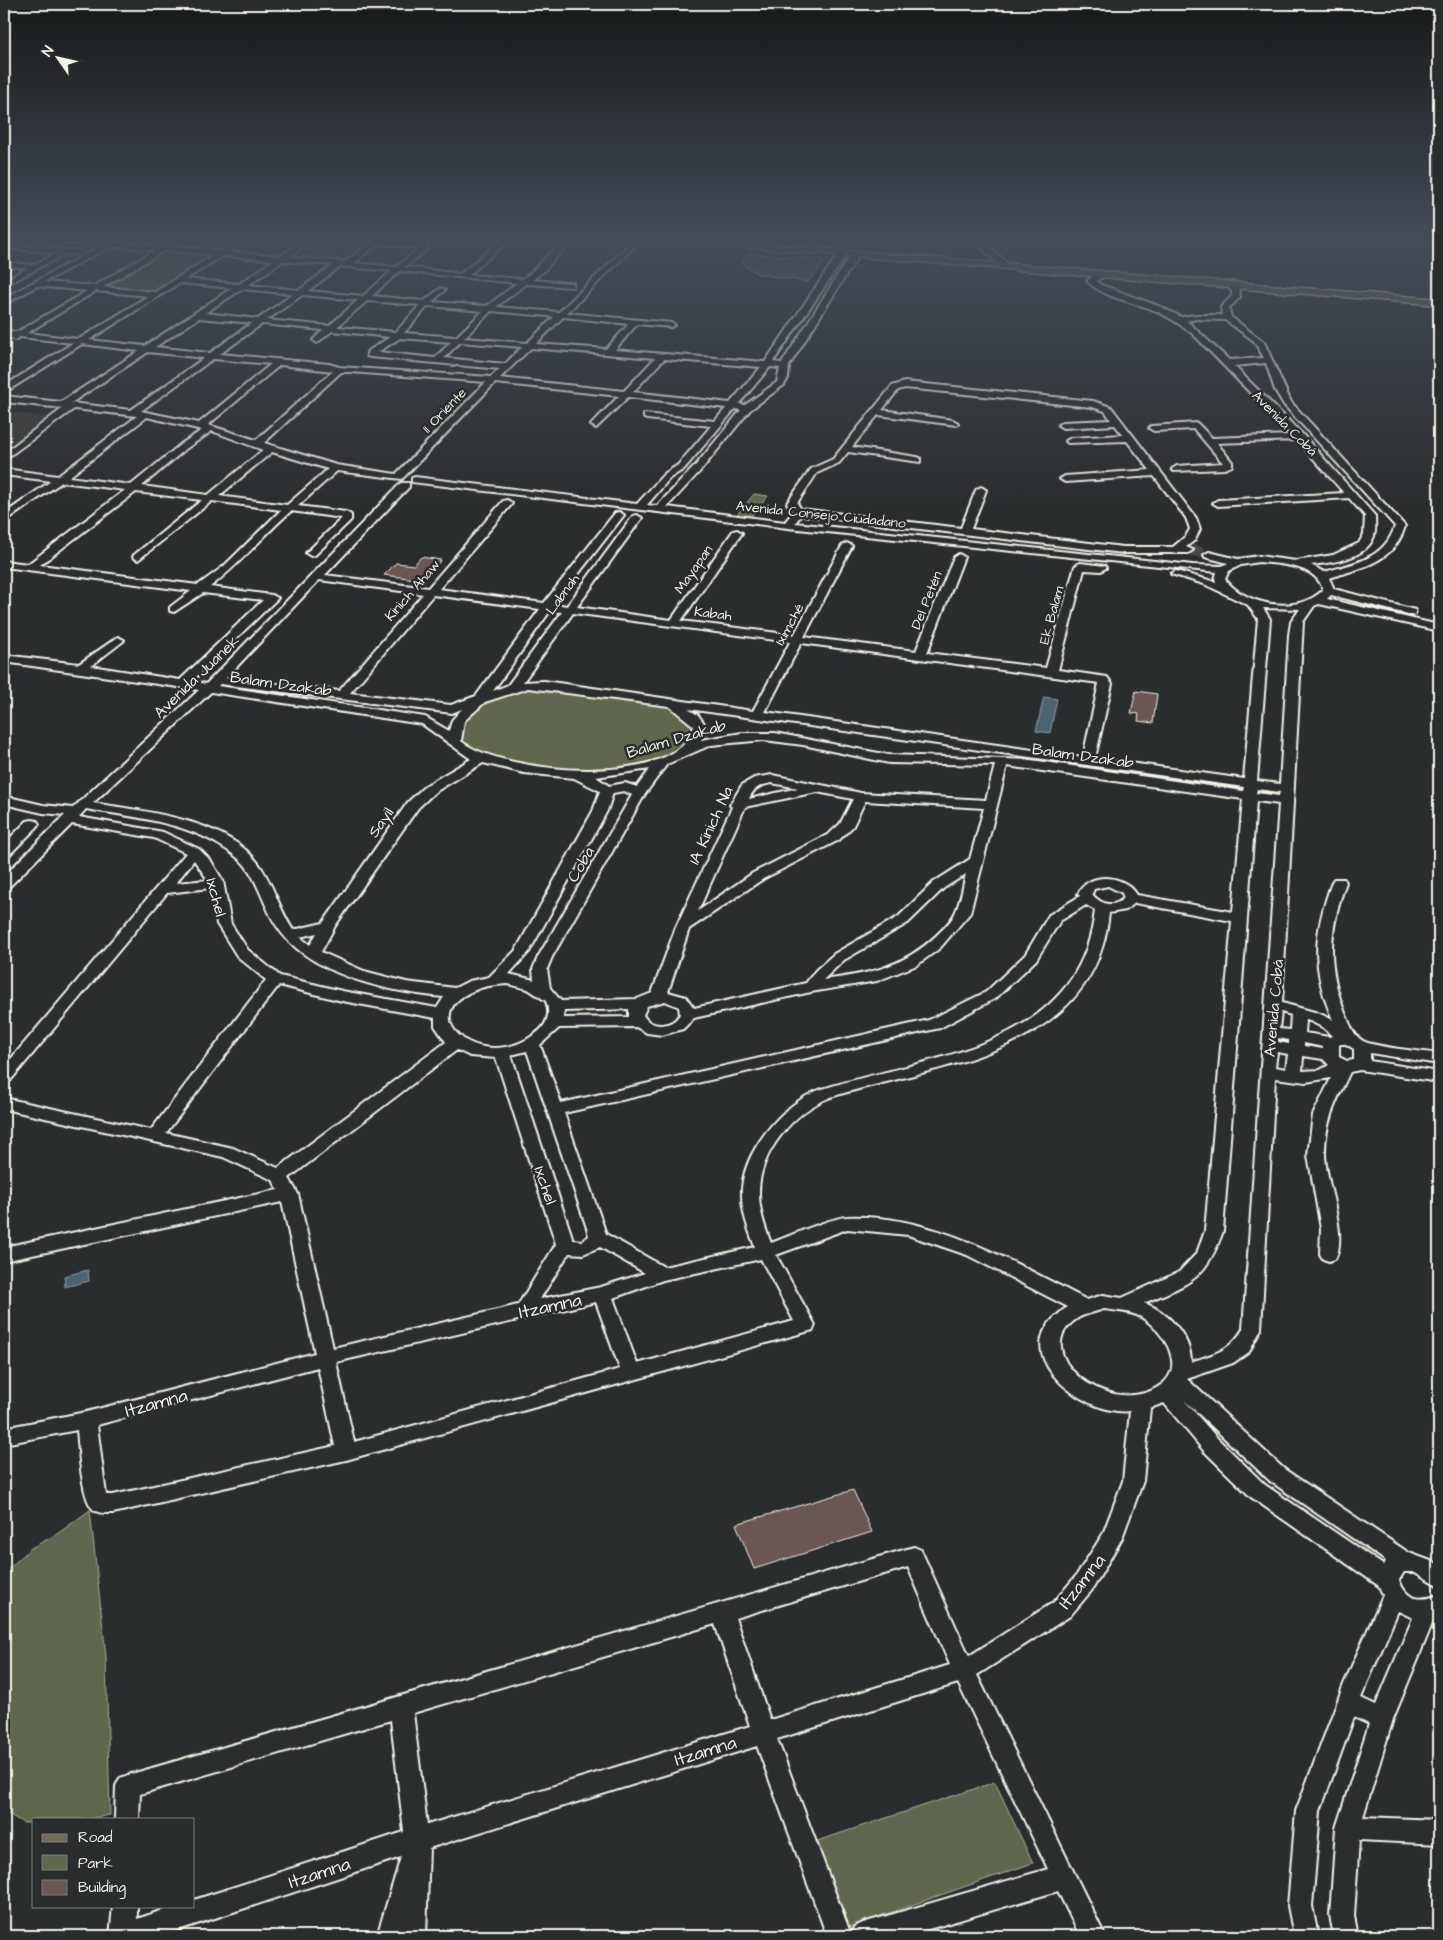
<svg xmlns="http://www.w3.org/2000/svg" width="1443" height="1940" font-family="'Architects Daughter',sans-serif">
  <rect width="100%" height="100%" fill="#2a2d2e"/>
  <filter id="ink" filterUnits="userSpaceOnUse"><feTurbulence type="fractalNoise" baseFrequency=".02" numOctaves="2"/><feDisplacementMap in="SourceGraphic" scale="10" xChannelSelector="R" yChannelSelector="G"/><feConvolveMatrix kernelMatrix="1 2 1 2 8 2 1 2 1" color-interpolation-filters="sRGB"/></filter>
  <g filter="url(#ink)">
    <path fill="#3d3a39" d="M4 412 55 417 4 453Z"/>
    <g fill="#5f684f" stroke="#aaac9c">
      <path d="M167 251 215 255 156 292 106 288Z"/>
      <path d="M754 494 768 496 749 519 735 517Z"/>
      <path d="M530 685 670 705 697 726C694 732 691 742 687 747 674 759 652 762 637 764 580 774 514 773 462 744 462 739 460 732 461 728 467 699 507 693 530 685Z"/>
      <path d="M90 1510 106 1656 110 1815 88 1819H34V1823H24L4 1812V1573L31 1548 57 1534Z"/>
      <path d="M995 1782 1033 1863 846 1928 814 1842Z"/>
    </g>
    <g fill="#4c6270" stroke="#8f9ba0">
      <path d="M1044 697 1057 699 1050 733 1036 731Z"/>
      <path d="M88 1270 89 1281 65 1287 64 1276Z"/>
    </g>
    <g fill="#695754" stroke="#f4f1e8">
      <path d="M750 253 826 260 808 282 758 274 742 263Z"/>
      <path d="M421 557 441 560 423 580 384 575 396 563 414 565Z"/>
      <path d="M1136 691 1157 694 1153 723 1138 721 1139 714 1131 713Z"/>
      <path d="M853 1490 872 1532 754 1569 736 1524Z"/>
    </g>
    <g fill="none" stroke-linecap="round" stroke-linejoin="round">
      <path stroke="#484a4a" stroke-width="11" stroke-dasharray="11 5" stroke-linecap="butt" d="M1192 550 1209 555"/>
      <defs>
        <g id="minor">
          <path d="M38 239 165 245 220 251 240 239H247L229 252 280 256 307 239H314L289 257 345 262 376 239H383V240L428 244V248L405 267 460 274 503 239H510L469 275 523 279C539 267 550 251 565 239H572L545 270 532 280 570 283H573V287L526 284 496 307 559 312 635 239H642L567 313 671 323 675 325 671 327 637 324 615 350 765 362 841 250H847L848 252 773 362 782 363 852 253 856 251 860 253 789 366 788 378 784 385 750 410 702 469 667 507 785 522 793 512 787 503 811 469 833 459 892 386 905 382 1093 401 1111 407 1196 518 1200 529 1195 540 1186 547 1193 550 1188 553H1123L801 515 795 523 1193 565 1222 566 1228 563 1205 557 1204 555 1209 552 1238 559 1259 556 1296 561 1333 555 1359 543 1364 534 1365 516 1349 498 1218 506 1213 503 1218 500 1344 493 1297 440 1217 443 1232 462V466L1225 469 1174 471 1172 469 1177 466 1223 463 1194 429 1154 431 1149 428 1151 426 1197 423 1212 438 1291 435 1193 334C1181 325 1169 317 1156 311 1135 302 1103 298 1087 281L1098 272H1104V276L1096 281 1101 285 1161 307 1181 317 1196 315H1222L1221 307 1232 296V291L1224 284 1231 282 1239 288 1240 297 1229 308 1231 317 1264 342 1291 402 1405 526C1395 562 1361 568 1329 578L1334 589 1415 610V614L1411 615 1331 595 1327 599 1439 625V631L1319 604 1314 606 1303 622 1282 1003 1318 1013 1333 1020C1311 969 1313 934 1332 882L1334 879H1344L1346 882C1329 931 1326 963 1345 1013 1350 1024 1353 1035 1363 1041 1377 1048 1422 1051 1439 1054V1064L1370 1053V1061L1439 1072V1082L1360 1070 1350 1072C1337 1099 1325 1121 1325 1152 1324 1180 1349 1234 1335 1259L1329 1261 1323 1259 1320 1254 1321 1229 1308 1155 1313 1115 1331 1078 1306 1082 1275 1078 1261 1329 1249 1352 1233 1363 1187 1379 1284 1469 1409 1553 1439 1564V1586L1415 1572H1404L1399 1580C1407 1602 1421 1601 1439 1595V1615L1435 1617 1393 1719 1363 1817 1439 1820V1844L1359 1840 1354 1916 1358 1936H1334L1330 1916 1336 1828 1369 1724 1354 1717 1320 1811 1312 1906 1318 1936H1294L1288 1906 1296 1811 1344 1684 1383 1595 1379 1586 1251 1497 1204 1451 1164 1403 1150 1408 1143 1481 1122 1538 1092 1590 1070 1616 977 1675 1105 1936H1080L1058 1891 905 1936H827L757 1746 429 1848 426 1936H377L401 1857 160 1936H110L113 1906H137V1919L175 1906H194V1900L404 1832 391 1720 140 1794 139 1819H115L116 1786 120 1778 128 1775 914 1547 921 1550 969 1656 1054 1602 1076 1576 1103 1534 1123 1481 1130 1411C1088 1417 1012 1360 1053 1319 1058 1315 1062 1310 1068 1307L967 1255 908 1235 847 1229 776 1255 815 1325 813 1330 346 1460 113 1513C107 1513 99 1514 94 1510 81 1500 79 1447 77 1430L4 1444V1428L86 1412 315 1353 282 1202 4 1261V1247L278 1190 273 1180 223 1157 4 1109V1098L151 1130 266 980 237 956 217 924 210 888 167 893 10 1081 4 1082V1067L186 853 154 838 72 824 9 887 4 888V876L65 815 43 813 4 804V796L43 805 73 808 199 690 4 662V655L79 664 118 637 124 640 122 642 91 666 180 680 263 600 203 593 174 612 170 611V607L191 591 4 567V561L28 564 125 490 62 482 4 522V514L51 481 4 475V469L58 476 137 416 74 409 4 460V453L63 408 4 402V396L61 402 139 351 82 344 4 393V386L73 343 20 337 15 340 4 335V331L17 332 87 291 37 286 7 303H4V298L101 246 41 241ZM378 244 419 248 397 267 354 263ZM111 246 155 250 94 286 44 282ZM165 250 214 255 155 292 103 287ZM223 256 274 260 239 284 186 279ZM283 261 333 265 299 290 248 285ZM341 266 346 267 392 271 363 296 308 291ZM400 271 517 283 487 306 432 302 445 290 441 288 424 301 372 296ZM180 283 232 288 145 346 89 340ZM242 289 293 294 258 319 205 313ZM96 291 148 296 79 339 27 333ZM302 295 358 300 329 326 267 320ZM367 301 420 305 396 332 337 327ZM428 306 483 311 456 337 404 333ZM491 311 548 316 554 317 527 343 464 338ZM563 317 629 324 606 349 536 344ZM199 318 252 323 210 353 155 347ZM1196 319 1225 320 1254 341 1264 358 1229 360 1187 321ZM262 324 323 330 313 340 317 343 332 331 390 337 367 352V356L370 357 500 369 491 377 339 367 329 364 220 354ZM400 338 451 342 435 358 378 352ZM460 342 522 347 505 364 444 358ZM531 348 655 358 624 391 500 378ZM148 352 204 358 131 410 71 403ZM213 359 271 364 199 423 141 411ZM664 359 761 367 730 403 633 392ZM1266 363 1275 390 1284 405 1395 526C1385 559 1353 564 1324 572L1311 565C1331 563 1367 559 1374 536 1376 530 1375 523 1375 516L1303 435 1234 366ZM280 365 333 371 256 440 208 425ZM770 367 780 368 777 382 745 405 739 404ZM341 372H350L486 382 396 474 336 465 264 443ZM495 383 619 396 593 423 591 425 596 428 628 397 726 408 715 421 644 414V418L647 419 711 426 678 465 664 474 637 504 415 477 412 478V482L788 528 1217 572 1215 579 1216 582 1176 571 1171 574 1204 584 1248 605 1258 619 1244 779 1095 758 1112 684 1107 677 1058 670 1084 570 1101 571 1106 568 1105 566 1080 563 1075 566 1046 668 927 653 964 557 959 554 954 557 916 651 804 637 852 546 847 543 842 546 794 635 681 621 742 533 737 530 733 531 671 620 577 607 642 518 637 515 633 516 567 606 555 604 624 515 619 512 615 513 544 603 439 589 511 505 512 503 507 500 503 501 428 588 325 575 409 487V483H401L213 677 206 684 192 681 278 598 272 595 210 587C240 564 263 536 291 511L342 518 306 553 311 556 315 555 351 520V515L346 512 298 506 337 471 402 479ZM905 388 1092 407 1105 411 1111 420 1063 422 1058 425 1063 428 1115 425 1123 435 1071 438 1066 441 1068 443 1127 441 1150 470 1065 476 1060 479 1065 482 1154 476 1186 518 1190 529 1186 536 1173 547H1123L971 529 986 490 981 487 976 490 961 528 801 509 797 503 817 473 839 463 848 452 920 462V458L917 457 852 447 878 415 956 425 958 423 953 420 882 410 898 390ZM735 409 741 410 696 465 657 506 647 505 670 478 684 469ZM147 417 202 430 181 444 131 485 69 477ZM212 431 263 450 208 495 142 486 187 448ZM272 452 328 469 287 505 219 496ZM136 492 202 500 134 555 133 557 138 560 212 501 281 510 224 566 198 585 40 565ZM1259 562C1281 564 1317 565 1323 590 1299 615 1245 606 1225 579L1229 571 1241 565ZM319 580 423 594 339 691 226 678ZM433 595 540 609 476 696 451 705 350 693ZM1263 608 1300 609 1291 622 1289 635 1280 784 1257 781 1270 619ZM550 611 562 612 508 685 493 691ZM573 613 790 642 753 711 544 681 523 682ZM801 643 1099 683 1083 757 765 712ZM220 684 452 713 462 709 452 720 449 731 425 717 218 686ZM528 688 669 706 694 726C681 790 501 774 461 741L464 721 485 702ZM211 692 422 724 471 759 425 786 408 802 323 923 293 930C279 909 273 883 258 863 225 819 143 811 93 803ZM688 709 1244 787 1243 791 1031 760 889 755 775 733H742L701 740 706 726 698 715ZM764 740 803 745 889 763 995 765 986 800 861 793 772 775 754 778 742 785 730 805 732 807 676 927 652 993 637 999 561 1001 550 988 547 969 552 957 645 794 667 764 711 745ZM483 763 524 773 574 778 600 791 593 811 516 950 489 977 469 981 455 988 406 982 364 971 321 952 335 926 418 808 435 792ZM1007 766 1243 799 1233 912 1137 895C1125 874 1088 871 1078 894L1080 896 1049 915 1025 955 986 992 929 1020 561 1103 540 1045 559 1028 636 1027 647 1033 662 1035 683 1029 694 1018 811 992 877 981 917 965 940 948 970 913ZM650 769 637 787 625 783 609 786 596 777ZM772 783 798 788 749 799C754 788 760 785 772 783ZM1257 789 1280 792 1279 796 1256 793ZM624 791 632 795 538 957 533 969 534 980 509 974 529 952 607 811 613 793ZM817 792 853 799 840 824 829 834 753 873 698 911 745 807ZM865 801 984 808 970 859 934 882 898 917 834 954 816 970 806 983 694 1008 686 997 668 992 689 929 763 879 839 840 853 826ZM1256 801 1279 804 1243 1329C1230 1351 1215 1354 1191 1362 1191 1336 1167 1311 1144 1303 1190 1283 1205 1281 1223 1231ZM86 809C139 818 197 823 239 859 256 873 263 905 276 925 307 975 389 992 444 997L437 1008 342 991 280 976 248 950 231 924 223 881 211 861 199 849 163 832 79 817ZM194 860 208 880 176 883ZM966 874C963 886 961 900 956 911 953 920 943 929 937 935 902 968 869 974 823 980L844 960 908 923 944 888ZM1108 886 1122 893 1124 898C1114 908 1101 905 1092 894L1094 889ZM1135 903 1232 921 1205 1231 1197 1253 1179 1272 1122 1298 1103 1295 1087 1300C1012 1262 934 1214 847 1217 832 1217 788 1237 771 1243 765 1228 759 1210 759 1194 758 1153 794 1111 831 1097 937 1064 1095 1055 1109 913L1126 910ZM1086 905 1095 910C1080 1051 926 1056 819 1090 782 1104 740 1154 742 1196 742 1213 749 1231 755 1247L664 1267 606 1234 564 1113 940 1028 996 998 1036 960 1060 921ZM317 933 310 945 300 937ZM508 984 528 989 546 1001C551 1015 547 1026 535 1034 479 1076 410 1013 478 989 487 985 498 985 508 984ZM279 985 342 1001 435 1018V1026L446 1042 278 1168 233 1148 166 1133ZM665 1001 679 1007 680 1014C672 1028 651 1029 643 1015L647 1006ZM629 1009V1017L563 1018 564 1011ZM1281 1012 1291 1015 1290 1030 1279 1029ZM1306 1019 1324 1028 1332 1036 1329 1037 1305 1033ZM1278 1038 1289 1040V1044L1278 1042ZM1304 1043 1323 1047V1049L1304 1046ZM1341 1044H1346L1354 1049V1060L1347 1061 1339 1057V1045ZM457 1050 470 1056 496 1058 556 1244 518 1305 333 1348 298 1194 289 1178ZM527 1051 587 1228 589 1236 582 1241 573 1240 511 1055ZM1277 1052 1288 1054 1286 1069 1275 1067ZM1303 1056 1323 1059 1329 1065 1320 1070 1302 1071ZM600 1247 645 1273 601 1287 540 1299 569 1253 583 1254ZM761 1259 794 1321 637 1364 613 1298 663 1280ZM596 1302 620 1369 354 1442 336 1362ZM1104 1309C1116 1311 1130 1311 1141 1317 1163 1330 1189 1368 1158 1387 1107 1419 1025 1351 1078 1318 1085 1314 1096 1312 1104 1309ZM318 1367 335 1446 113 1495H106L97 1425ZM1184 1400 1270 1481 1386 1561 1383 1565 1265 1485 1218 1439ZM908 1567 950 1665 770 1720 735 1618ZM1398 1611 1413 1618 1376 1705 1361 1698ZM715 1624 750 1726 427 1825 413 1713ZM958 1683 1048 1869 863 1923 854 1927 851 1935 777 1739Z"/>
          <path d="M974 239H981L1008 264V268H1002Z"/>
          <path d="M4 244 81 251 85 253 81 255 65 254 4 286V281L27 268 4 266V262L34 265 56 253 4 248Z"/>
          <path d="M32 820 37 821 39 824 37 827 9 855 4 856V844L27 821Z"/>
        </g>
        <path id="major" d="M674 239H708L1439 299V305L679 242Z"/>
      </defs>
      <use href="#minor" stroke="#f4f1e8" stroke-width="4"/>
      <use href="#major" stroke="#f4f1e8" stroke-width="3"/>
      <use href="#minor" fill="#2a2d2e" fill-rule="evenodd"/>
      <use href="#major" fill="#746a5a" fill-rule="evenodd"/>
    </g>
  </g>
  <linearGradient id="sky" x2="0" y2="1"><stop stop-color="#171919"/><stop offset="0.47" stop-color="#444c57"/><stop offset="1" stop-color="#444c57" stop-opacity="0"/></linearGradient>
  <rect width="1443" height="510" fill="url(#sky)"/>
  <g text-anchor="middle" stroke-width="5" stroke-linejoin="round" paint-order="stroke">
    <g font-size="14" fill="#f4f1e8" stroke="#2a2d2e">
      <text transform="translate(444 410) rotate(-46)" y="5">11 Oriente</text>
      <text transform="translate(1285 423) rotate(45)" y="5">Avenida Cobá</text>
      <text transform="translate(821 514) rotate(6)" y="5">Avenida Consejo Ciudadano</text>
      <text transform="translate(693 569) rotate(-55)" y="5">Mayapan</text>
      <text transform="translate(412 590) rotate(-49)" y="5">Kinich Ahaw</text>
      <text transform="translate(562 594) rotate(-54)" y="5">Labnah</text>
      <text transform="translate(926 600) rotate(-68)" y="5">Del Petén</text>
      <text transform="translate(713 613) rotate(7)" y="5">Kabah</text>
      <text transform="translate(1051 615) rotate(-75)" y="5">Ek Balam</text>
      <text transform="translate(789 624) rotate(-62)" y="5">Iximché</text>
    </g>
    <g font-size="16" fill="#f4f1e8" stroke="#2a2d2e">
      <text transform="translate(196 676) rotate(-44)" y="6">Avenida Juanek</text>
      <text transform="translate(281 683) rotate(8)" y="6">Balam Dzakab</text>
      <text transform="translate(676 738) rotate(-16)" y="6">Balam Dzakab</text>
      <text transform="translate(1083 755) rotate(8)" y="6">Balam Dzakab</text>
      <text transform="translate(380 822) rotate(-55)" y="6">Sayil</text>
      <text transform="translate(710 825) rotate(-65)" y="6">1A Kinich Na</text>
      <text transform="translate(580 864) rotate(-60)" y="6">Coba</text>
      <text transform="translate(217 897) rotate(75)" y="6">Ixchel</text>
      <text transform="translate(1273 1008) rotate(-85)" y="6">Avenida Cobá</text>
      <text transform="translate(546 1185) rotate(71)" y="6">Ixchel</text>
    </g>
    <g font-size="19" fill="#f4f1e8" stroke="#2a2d2e">
      <text transform="translate(550 1305) rotate(-12)" y="7">Itzamna</text>
      <text transform="translate(156 1402) rotate(-15)" y="7">Itzamna</text>
      <text transform="translate(1081 1581) rotate(-52)" y="7">Itzamna</text>
      <text transform="translate(705 1750) rotate(-17)" y="7">Itzamna</text>
      <text transform="translate(319 1872) rotate(-18)" y="7">Itzamna</text>
    </g>
  </g>
  <rect width="1443" height="1940" fill="none" stroke="#2a2d2e" stroke-width="20"/>
  <rect x="10" y="10" width="1423" height="1920" fill="none" stroke="#f4f1e8" stroke-width="2" filter="url(#ink)"/>
  <rect x="32" y="1818" width="162" height="90" fill="#2a2d2e" stroke="#7b7b78"/>
  <rect x="42" y="1834" width="25" height="8" fill="#746a5a" stroke="#7b7b78"/>
  <text x="78" y="1842" font-size="15" fill="#f4f1e8">Road</text>
  <rect x="42" y="1855" width="25" height="15" fill="#5f684f" stroke="#7b7b78"/>
  <text x="78" y="1868" font-size="15" fill="#f4f1e8">Park</text>
  <rect x="42" y="1880" width="25" height="15" fill="#695754" stroke="#7b7b78"/>
  <text x="78" y="1892" font-size="15" fill="#f4f1e8">Building</text>
  <g transform="translate(58 58) rotate(304)" stroke="#2a2d2e" stroke-width="4" paint-order="stroke">
  <path d="M0-4L9 19L0 12L-9 19Z" fill="#f4f1e8"/>
  <text y="-8" font-size="14" font-weight="bold" text-anchor="middle" fill="#f4f1e8">N</text>
  </g>
</svg>
